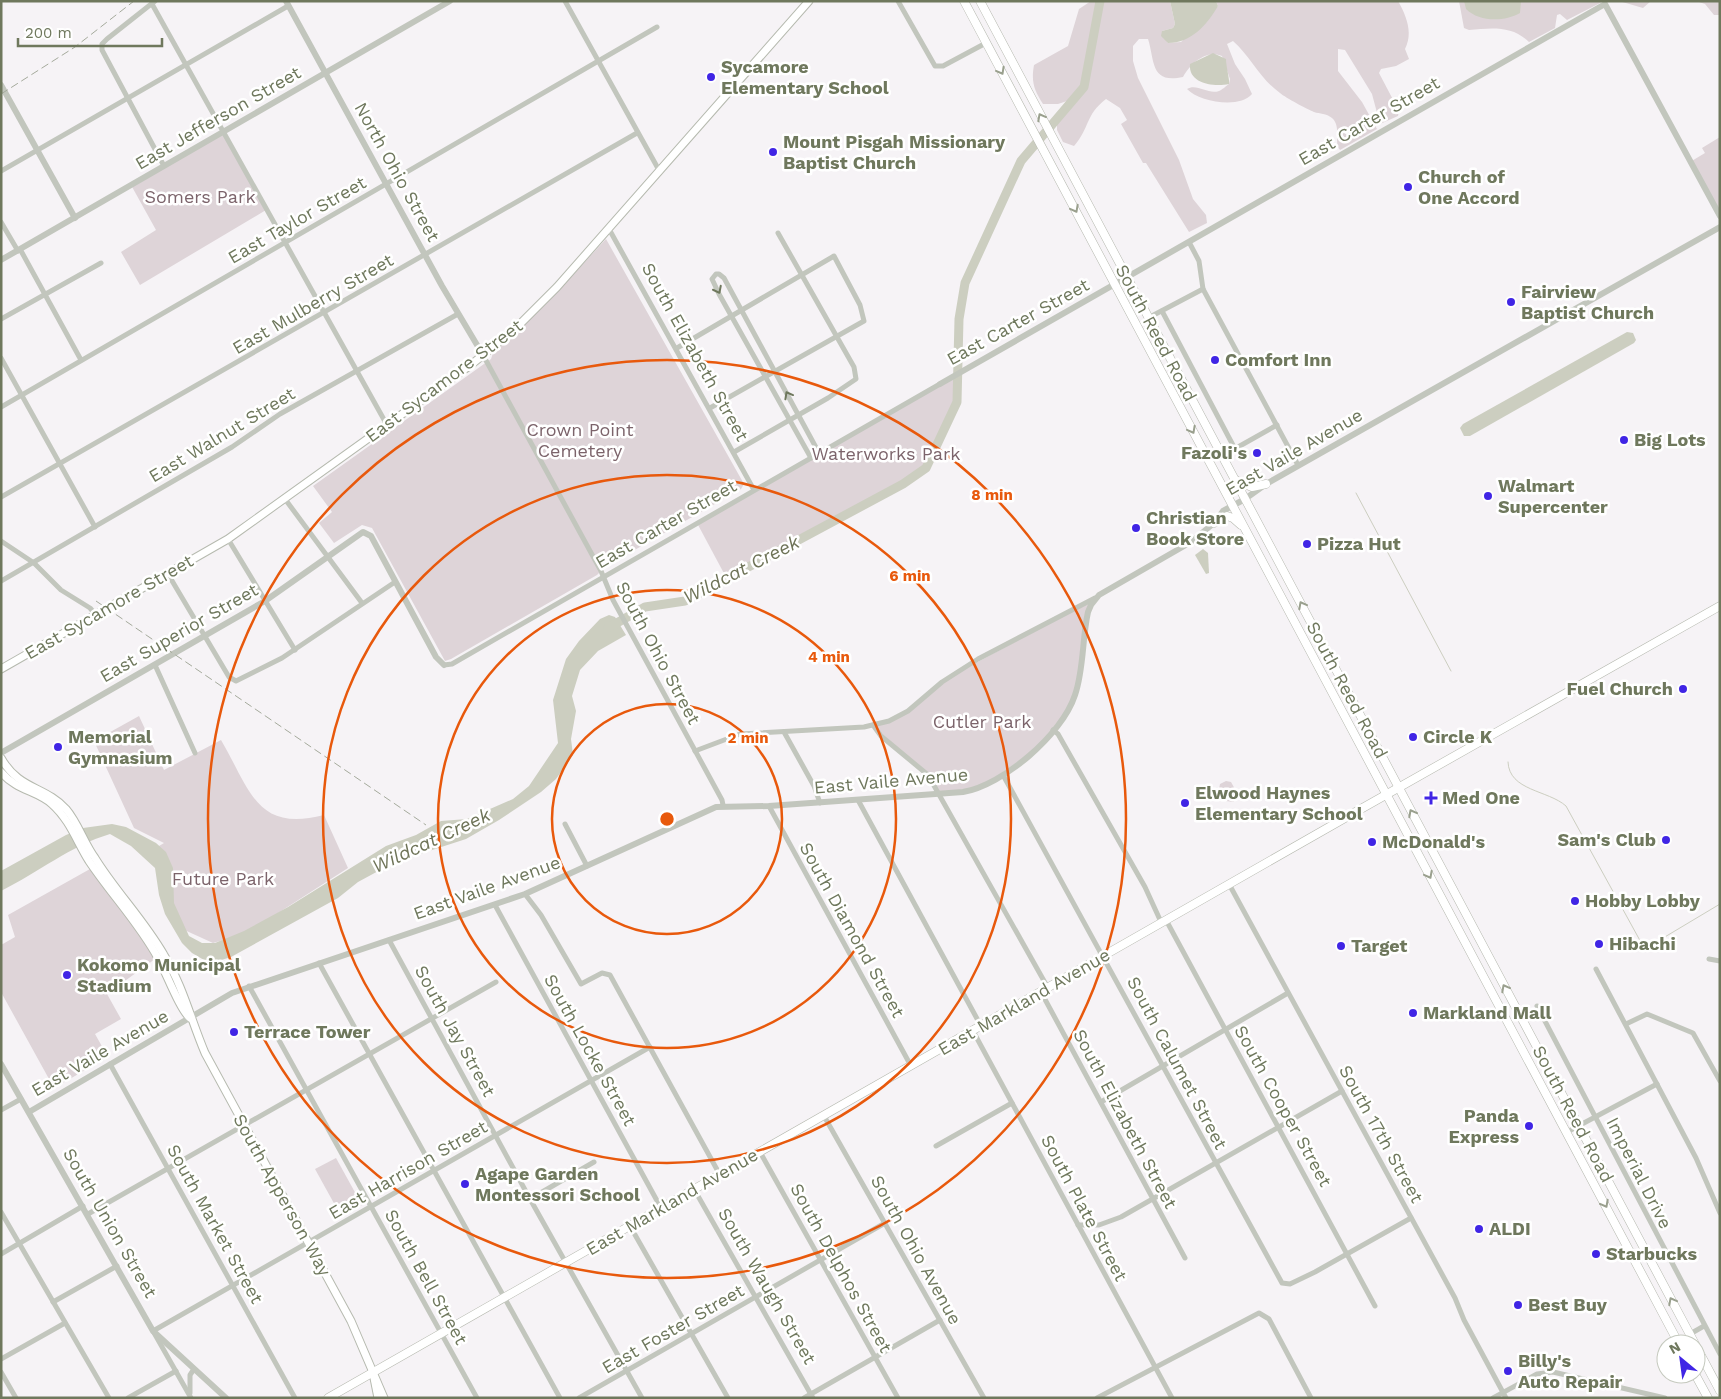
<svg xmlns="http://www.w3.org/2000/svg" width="1721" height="1399" font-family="'Work Sans',sans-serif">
  <rect width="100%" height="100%" fill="#f6f3f6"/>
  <g fill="#ded4d8">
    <path d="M1091 1H1170L1175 24 1173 28 1162 31 1168 43 1181 42 1218 6 1216 1H1398C1407 17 1413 33 1405 49L1409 59 1396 66 1381 69 1379 73 1399 111 1398 116 1380 124 1372 94 1345 50 1338 49V71L1362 102 1377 129 1340 150C1333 142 1342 127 1332 118 1326 113 1320 114 1314 112 1307 109 1286 98 1280 93 1260 79 1251 57 1233 41L1227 44 1235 64 1245 79 1252 94C1240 109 1199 102 1187 89 1197 83 1208 95 1219 91 1222 90 1226 86 1229 84L1230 79 1222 56C1206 49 1190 64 1183 77 1150 84 1155 61 1148 39H1139L1133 46V61L1138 78 1179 160 1193 199 1206 215 1207 223 1189 232 1146 163H1143L1121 124 1127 120 1120 108 1106 99C1085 115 1090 128 1074 146L1063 142 1057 130V119L1073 99 1058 104H1043C1034 90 1031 82 1034 65L1068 46 1079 9Z"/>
    <path d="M1459 1H1604L1567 20 1560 14 1557 15 1555 28 1529 42C1512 25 1491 28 1469 30L1464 28Z"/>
    <path d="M1619 1H1651L1643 8Z"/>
    <path d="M1696 1H1720V15H1714L1705 4Z"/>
    <path d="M222 132 266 210 140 285 121 252 156 230 131 185Z"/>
    <path d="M1720 137V216L1690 162 1705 153 1702 148Z"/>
    <path d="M606 239 744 484 741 489 605 567 597 575 451 659 445 661 372 528 362 525 334 543 319 523 332 512 313 486 491 359 493 353 546 304Z"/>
    <path d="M958 373 957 402 926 468 903 484 727 579 697 523Z"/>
    <path d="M1087 603 1091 605 1078 683 1064 716 1031 753 979 788 940 794C923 767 896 748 873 725L900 715 950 677Z"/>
    <path d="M139 716 164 770 221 740C250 789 256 833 324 815L348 868 247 933 213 943 180 928 154 849 164 843 134 828 94 741Z"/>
    <path d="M1226 781 1231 782 1236 791 1234 802 1226 801 1219 789 1220 784Z"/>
    <path d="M90 869 144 940 155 959 107 994 121 1019 95 1034 108 1057 54 1088 1 992V945L15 937 8 915Z"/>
    <path d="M336 1158 362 1205 341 1216 315 1169Z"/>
  </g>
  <g fill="#cccec0">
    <path d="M1170 1H1216L1218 6C1207 25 1191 43 1168 43L1161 36 1162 31 1173 28 1175 24Z"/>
    <path d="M1464 1H1521L1520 13C1504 22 1479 22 1466 9Z"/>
    <path d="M1213 53 1226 59C1226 66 1230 81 1229 84 1214 87 1188 84 1190 64Z"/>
    <path d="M1627 332 1633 333 1636 340 1634 343 1470 436H1464L1460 428 1463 424Z"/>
    <path d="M1203 549 1208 553 1209 573 1206 574 1195 555Z"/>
    <path d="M609 615 615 617 626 635 598 651 580 670 572 696 576 711 571 739 573 755 556 779 541 792 499 820 466 839 395 862 358 882 338 898 231 957 215 962 204 960 192 953 182 943 165 914 159 895 155 868 131 846 110 834C70 846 39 872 1 891V871L66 835 83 828 112 824 126 827 156 843 166 852 173 868 174 903 189 936 202 943H215L244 931 288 907 386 846 416 835 441 821 467 819 513 799 529 786 558 743 553 700 566 659 579 641 600 619Z"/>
  </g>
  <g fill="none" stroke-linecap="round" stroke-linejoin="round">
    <g stroke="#cccec0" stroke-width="1">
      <path d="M1356 493 1451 671"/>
      <path d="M1508 762C1509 791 1548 790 1566 806L1643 946 1648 947 1720 904"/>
    </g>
    <path stroke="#cccec0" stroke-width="9" d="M608 628 645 607 685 601 903 484 926 468 957 402 959 319 965 283 1021 161 1084 87 1100 1"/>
    <defs>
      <g id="secondary">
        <path d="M1 669 228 539 472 364 516 328 557 287 809 1"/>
        <path d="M1 758C19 790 45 786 66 809 78 823 84 843 95 858 116 892 144 920 164 955 183 986 191 1020 205 1053L351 1321 384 1398"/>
        <path d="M1 772C17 791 36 790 52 804 70 820 77 842 89 861 111 894 139 923 158 958 166 972 180 1010 190 1018"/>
        <path d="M373 1373 378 1398"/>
      </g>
      <g id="primary">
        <path d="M964 1 1679 1344"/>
        <path d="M980 1 1695 1344"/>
        <path d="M1235 480 1252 487 1266 484"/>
        <path d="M1214 523 1227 516 1233 518 1241 525"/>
        <path d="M1696 1346 1720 1391"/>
        <path d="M1695 1374 1708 1398"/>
        <path d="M328 1398 1359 810 1720 606"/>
      </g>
    </defs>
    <use href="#secondary" stroke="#b6baaf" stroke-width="9"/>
    <use href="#primary" stroke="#b5b8ae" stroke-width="9"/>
    <g stroke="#c2c6bd" stroke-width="5">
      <path d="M155 1 107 39 102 44V50L164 166"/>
      <path d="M565 1 660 172"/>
      <path d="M898 1 935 66H943L986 43"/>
      <path d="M152 4 387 425"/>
      <path d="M1 171 288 6"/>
      <path d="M1 222 18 251"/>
      <path d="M609 229 754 490"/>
      <path d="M1189 242 1199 261 1203 289 1298 465"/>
      <path d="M20 249 81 360"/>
      <path d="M1162 311 1235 449"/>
      <path d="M1148 318 1203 289"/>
      <path d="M1 319 101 263"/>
      <path d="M677 348 834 256 860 305 864 321 710 408"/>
      <path d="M483 355 601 571 613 600 722 800 723 805"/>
      <path d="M1 358 95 527"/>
      <path d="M1 407 657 27"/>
      <path d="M734 452 828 398 856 379 854 367 778 233"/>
      <path d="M1222 456 1277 425"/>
      <path d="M811 458 719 294 712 279 716 274H719L724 278 819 453"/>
      <path d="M1 497 637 133"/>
      <path d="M285 499 362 603"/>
      <path d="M228 539 295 650"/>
      <path d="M1 541 34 563 61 590 90 608 96 615"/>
      <path d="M168 574 229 677 236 681 282 658 395 582"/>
      <path d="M1 581 232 447 280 414 458 314"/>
      <path d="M155 665 195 753"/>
      <path d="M444 665 452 664 940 384"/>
      <path d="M873 725 881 736 928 775 1048 988"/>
      <path d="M1053 730 1058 734 1145 887 1161 922"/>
      <path d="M784 732 814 786 820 803"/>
      <path d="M695 751 740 734 864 727 889 721 908 711 942 682 978 659 1095 598"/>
      <path d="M1003 775 1282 1283 1290 1284 1315 1272 1411 1218"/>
      <path d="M858 800 981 1026"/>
      <path d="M769 806 911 1066"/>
      <path d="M565 824 587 866"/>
      <path d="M1229 884 1455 1298 1464 1320 1506 1398"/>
      <path d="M525 894 541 915 581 984 602 973 610 975 720 1175"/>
      <path d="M495 905 661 1208"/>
      <path d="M1166 920 1375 1306"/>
      <path d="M389 940 530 1199 642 1398"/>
      <path d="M1709 959 1720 961"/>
      <path d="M319 963 560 1398"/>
      <path d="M1596 969 1696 1158 1720 1213"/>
      <path d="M249 986 477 1398"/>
      <path d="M1041 992 1185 1258"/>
      <path d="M1537 1006 1720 1354"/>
      <path d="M1626 1024 1647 1014 1693 1033 1720 1081"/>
      <path d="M973 1031 1172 1398"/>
      <path d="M110 1064 295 1398"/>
      <path d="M1101 1102 1288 993"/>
      <path d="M1 1110 21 1099"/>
      <path d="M824 1116 984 1398"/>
      <path d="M1567 1132 1657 1084"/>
      <path d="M936 1146 1012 1103"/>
      <path d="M760 1152 898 1398"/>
      <path d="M694 1189 813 1398"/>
      <path d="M530 1199 594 1162"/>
      <path d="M1 1212 109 1398"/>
      <path d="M88 1214 496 982"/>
      <path d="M1078 1225H1099L1121 1217 1342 1091"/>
      <path d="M630 1226 728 1398"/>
      <path d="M1 1254 83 1206"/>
      <path d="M53 1302 117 1266"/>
      <path d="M1690 1334 1704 1326"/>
      <path d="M1 1359 65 1323"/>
      <path d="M1 1372 16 1398"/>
      <path d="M190 1393V1375L194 1369"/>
      <path d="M128 1398 176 1371"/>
      <path d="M191 1398 153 1331 650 1047"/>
      <path d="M579 1398 885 1223"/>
      <path d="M804 1398 940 1320"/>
      <path d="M1097 1398 1259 1313 1269 1319 1311 1398"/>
      <path d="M1493 1398 1537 1374 1553 1372 1665 1398"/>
    </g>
    <g stroke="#c2c6bd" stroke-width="6">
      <path d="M286 1 442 286 483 355"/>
      <path d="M1 85 75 218"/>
      <path d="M1 260 450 1"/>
      <path d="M940 384 1605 4 1720 216"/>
      <path d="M1 753 265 601 363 532 371 536 436 657 444 665"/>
      <path d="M1 1064 153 1331 226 1398"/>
      <path d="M29 1112 232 993 525 894 716 807 769 806 963 792C1003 785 1062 735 1075 695 1084 669 1082 639 1088 612L1091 605 1099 595 1191 542 1214 523 1223 511 1245 499 1266 484 1720 227"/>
    </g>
    <use href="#secondary" stroke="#fff" stroke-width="7"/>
    <use href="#primary" stroke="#fff" stroke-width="8"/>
    <g stroke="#a5aa9c" stroke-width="1" stroke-dasharray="8 4" stroke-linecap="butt">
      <path d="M1 94 75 47 134 1"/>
      <path d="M96 601 426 825"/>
    </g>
  </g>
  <defs><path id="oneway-chevron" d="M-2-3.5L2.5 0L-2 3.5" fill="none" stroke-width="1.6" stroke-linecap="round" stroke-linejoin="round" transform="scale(1.25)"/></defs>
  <g stroke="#9aa08e">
    <use href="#oneway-chevron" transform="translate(1001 71) rotate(61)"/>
    <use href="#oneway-chevron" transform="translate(1041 117) rotate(-118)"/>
    <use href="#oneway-chevron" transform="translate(1075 209) rotate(62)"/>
    <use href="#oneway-chevron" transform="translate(1192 430) rotate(62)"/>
    <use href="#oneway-chevron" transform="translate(1302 605) rotate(-118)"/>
    <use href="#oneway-chevron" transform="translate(1412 813) rotate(-118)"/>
    <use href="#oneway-chevron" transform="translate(1429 875) rotate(62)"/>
    <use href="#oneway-chevron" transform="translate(1505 988) rotate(-118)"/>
    <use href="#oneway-chevron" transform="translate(1605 1204) rotate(62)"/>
    <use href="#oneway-chevron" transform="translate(1672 1301) rotate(-118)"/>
  </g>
  <g stroke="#6f785d">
    <use href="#oneway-chevron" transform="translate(718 290) rotate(63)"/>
    <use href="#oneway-chevron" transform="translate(788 395) rotate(-119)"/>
  </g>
  <g fill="none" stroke="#e8590c" stroke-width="2.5">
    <circle cx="667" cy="819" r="115"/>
    <circle cx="667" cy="819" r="229"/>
    <circle cx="667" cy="819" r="344"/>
    <circle cx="667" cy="819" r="459"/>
  </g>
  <g fill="#4025e5" stroke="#fff" stroke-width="2">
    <circle cx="711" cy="77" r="5"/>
    <circle cx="773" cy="152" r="5"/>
    <circle cx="1408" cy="187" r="5"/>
    <circle cx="1511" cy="302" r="5"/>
    <circle cx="1215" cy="360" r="5"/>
    <circle cx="1624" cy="440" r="5"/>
    <circle cx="1257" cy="453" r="5"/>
    <circle cx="1488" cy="496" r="5"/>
    <circle cx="1136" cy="528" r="5"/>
    <circle cx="1307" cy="544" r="5"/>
    <circle cx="1683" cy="689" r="5"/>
    <circle cx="1413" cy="737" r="5"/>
    <circle cx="58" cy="747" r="5"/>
    <path d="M1428.5 790.5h5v5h5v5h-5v5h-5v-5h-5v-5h5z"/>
    <circle cx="1185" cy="803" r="5"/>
    <circle cx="1666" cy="840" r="5"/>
    <circle cx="1372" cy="842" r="5"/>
    <circle cx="1575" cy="901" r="5"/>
    <circle cx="1599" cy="944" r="5"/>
    <circle cx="1341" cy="946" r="5"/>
    <circle cx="67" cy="975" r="5"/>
    <circle cx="1413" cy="1013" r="5"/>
    <circle cx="234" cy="1032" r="5"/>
    <circle cx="1529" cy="1126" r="5"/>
    <circle cx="465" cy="1184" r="5"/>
    <circle cx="1479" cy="1229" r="5"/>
    <circle cx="1596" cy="1254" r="5"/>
    <circle cx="1518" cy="1305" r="5"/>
    <circle cx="1508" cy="1371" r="5"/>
  </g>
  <g text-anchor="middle" stroke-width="5" stroke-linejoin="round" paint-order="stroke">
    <g font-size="18" font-weight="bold" fill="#6f785d" stroke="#fff" text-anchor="start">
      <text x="721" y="73">Sycamore<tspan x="721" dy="21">Elementary School</tspan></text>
      <text x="783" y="148">Mount Pisgah Missionary<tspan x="783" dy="21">Baptist Church</tspan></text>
      <text x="1418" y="183">Church of<tspan x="1418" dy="21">One Accord</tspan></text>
      <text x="1521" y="298">Fairview<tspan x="1521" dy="21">Baptist Church</tspan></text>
      <text x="1225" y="366">Comfort Inn</text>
      <text x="1634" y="446">Big Lots</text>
      <text x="1247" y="459" text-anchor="end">Fazoli's</text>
      <text x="1498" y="492">Walmart<tspan x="1498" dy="21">Supercenter</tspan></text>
      <text x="1146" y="524">Christian<tspan x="1146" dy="21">Book Store</tspan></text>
      <text x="1317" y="550">Pizza Hut</text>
      <text x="1673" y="695" text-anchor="end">Fuel Church</text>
      <text x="68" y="743">Memorial<tspan x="68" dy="21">Gymnasium</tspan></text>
      <text x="1423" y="743">Circle K</text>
      <text x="1195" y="799">Elwood Haynes<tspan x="1195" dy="21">Elementary School</tspan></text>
      <text x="1442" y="804">Med One</text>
      <text x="1656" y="846" text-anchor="end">Sam's Club</text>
      <text x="1382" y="848">McDonald's</text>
      <text x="1585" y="907">Hobby Lobby</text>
      <text x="1609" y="950">Hibachi</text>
      <text x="1351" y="952">Target</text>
      <text x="77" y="971">Kokomo Municipal<tspan x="77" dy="21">Stadium</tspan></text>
      <text x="1423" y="1019">Markland Mall</text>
      <text x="244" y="1038">Terrace Tower</text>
      <text x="1519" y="1122" text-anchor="end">Panda<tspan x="1519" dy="21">Express</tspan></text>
      <text x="475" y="1180">Agape Garden<tspan x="475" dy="21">Montessori School</tspan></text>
      <text x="1489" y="1235">ALDI</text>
      <text x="1606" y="1260">Starbucks</text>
      <text x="1528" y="1311">Best Buy</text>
      <text x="1518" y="1367">Billy's<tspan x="1518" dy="21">Auto Repair</tspan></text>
    </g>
    <g font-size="18" fill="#6f785d" stroke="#fff">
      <text transform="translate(218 118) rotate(-30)" y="6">East Jefferson Street</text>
      <text transform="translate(1369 121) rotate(-30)" y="6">East Carter Street</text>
      <text transform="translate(397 172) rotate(61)" y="6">North Ohio Street</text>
      <text transform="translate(297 220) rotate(-30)" y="6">East Taylor Street</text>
      <text transform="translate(313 304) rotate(-30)" y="6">East Mulberry Street</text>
      <text transform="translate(1018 322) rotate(-29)" y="6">East Carter Street</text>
      <text transform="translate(1156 333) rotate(62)" y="6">South Reed Road</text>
      <text transform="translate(695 352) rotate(61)" y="6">South Elizabeth Street</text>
      <text transform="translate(444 381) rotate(-37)" y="6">East Sycamore Street</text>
      <text transform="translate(222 435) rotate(-31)" y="6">East Walnut Street</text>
      <text transform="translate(1294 452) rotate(-30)" y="6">East Vaile Avenue</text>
      <text transform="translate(666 524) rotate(-30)" y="6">East Carter Street</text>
      <text transform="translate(109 607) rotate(-30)" y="6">East Sycamore Street</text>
      <text transform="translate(179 633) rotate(-30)" y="6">East Superior Street</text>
      <text transform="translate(658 653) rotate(62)" y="6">South Ohio Street</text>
      <text transform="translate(1347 690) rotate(62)" y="6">South Reed Road</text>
      <text transform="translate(891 781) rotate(-5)" y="6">East Vaile Avenue</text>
      <text transform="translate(487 888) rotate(-20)" y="6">East Vaile Avenue</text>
      <text transform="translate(852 930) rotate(61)" y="6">South Diamond Street</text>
      <text transform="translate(1024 1002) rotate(-30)" y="6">East Markland Avenue</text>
      <text transform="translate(455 1031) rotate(61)" y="6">South Jay Street</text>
      <text transform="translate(590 1050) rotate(61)" y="6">South Locke Street</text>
      <text transform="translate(100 1053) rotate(-30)" y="6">East Vaile Avenue</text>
      <text transform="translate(1177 1063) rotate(62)" y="6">South Calumet Street</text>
      <text transform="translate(1283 1106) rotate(61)" y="6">South Cooper Street</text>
      <text transform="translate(1573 1114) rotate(62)" y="6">South Reed Road</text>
      <text transform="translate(1125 1119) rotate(62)" y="6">South Elizabeth Street</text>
      <text transform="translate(1381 1134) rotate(61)" y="6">South 17th Street</text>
      <text transform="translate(408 1170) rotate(-30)" y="6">East Harrison Street</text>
      <text transform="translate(1639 1173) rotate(63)" y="6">Imperial Drive</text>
      <text transform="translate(282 1195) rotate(61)" y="6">South Apperson Way</text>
      <text transform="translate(672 1202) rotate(-30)" y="6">East Markland Avenue</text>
      <text transform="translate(1084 1208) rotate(62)" y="6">South Plate Street</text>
      <text transform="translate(110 1223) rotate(60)" y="6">South Union Street</text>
      <text transform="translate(215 1224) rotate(61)" y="6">South Market Street</text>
      <text transform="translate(916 1250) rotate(61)" y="6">South Ohio Avenue</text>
      <text transform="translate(841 1268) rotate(61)" y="6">South Delphos Street</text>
      <text transform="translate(426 1277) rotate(61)" y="6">South Bell Street</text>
      <text transform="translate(767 1286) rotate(60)" y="6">South Waugh Street</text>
      <text transform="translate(673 1329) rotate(-30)" y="6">East Foster Street</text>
    </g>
    <g font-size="18" fill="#7c646b" stroke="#fff">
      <text x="200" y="203">Somers Park</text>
      <text x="580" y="436">Crown Point<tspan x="580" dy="21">Cemetery</tspan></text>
      <text x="886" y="460">Waterworks Park</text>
      <text x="982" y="728">Cutler Park</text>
      <text x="223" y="885">Future Park</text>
    </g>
    <g font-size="19" font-style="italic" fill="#6e7357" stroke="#fff">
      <text transform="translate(741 569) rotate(-27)" y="7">Wildcat Creek</text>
      <text transform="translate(431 840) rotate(-25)" y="7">Wildcat Creek</text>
    </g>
  </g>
  <circle cx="667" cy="819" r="8" fill="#e8590c" stroke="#fff" stroke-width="2.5"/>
  <g font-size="15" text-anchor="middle" font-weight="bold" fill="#e8590c" stroke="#fff" stroke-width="5" stroke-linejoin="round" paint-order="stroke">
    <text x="992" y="500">8 min</text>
    <text x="910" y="581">6 min</text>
    <text x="829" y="662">4 min</text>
    <text x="748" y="743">2 min</text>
  </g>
  <rect width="1721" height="1399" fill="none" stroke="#6f785d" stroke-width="5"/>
  <g transform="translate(1681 1359) rotate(331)"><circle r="24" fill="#ffffff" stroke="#c5c9be"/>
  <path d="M0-4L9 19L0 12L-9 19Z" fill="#4025e5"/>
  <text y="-8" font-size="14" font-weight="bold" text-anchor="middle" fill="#6f785d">N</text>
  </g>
  <path d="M18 38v8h144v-8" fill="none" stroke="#6f785d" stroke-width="2.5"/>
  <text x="25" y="38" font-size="15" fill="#6f785d" stroke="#ffffff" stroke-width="4" paint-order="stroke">200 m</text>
</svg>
